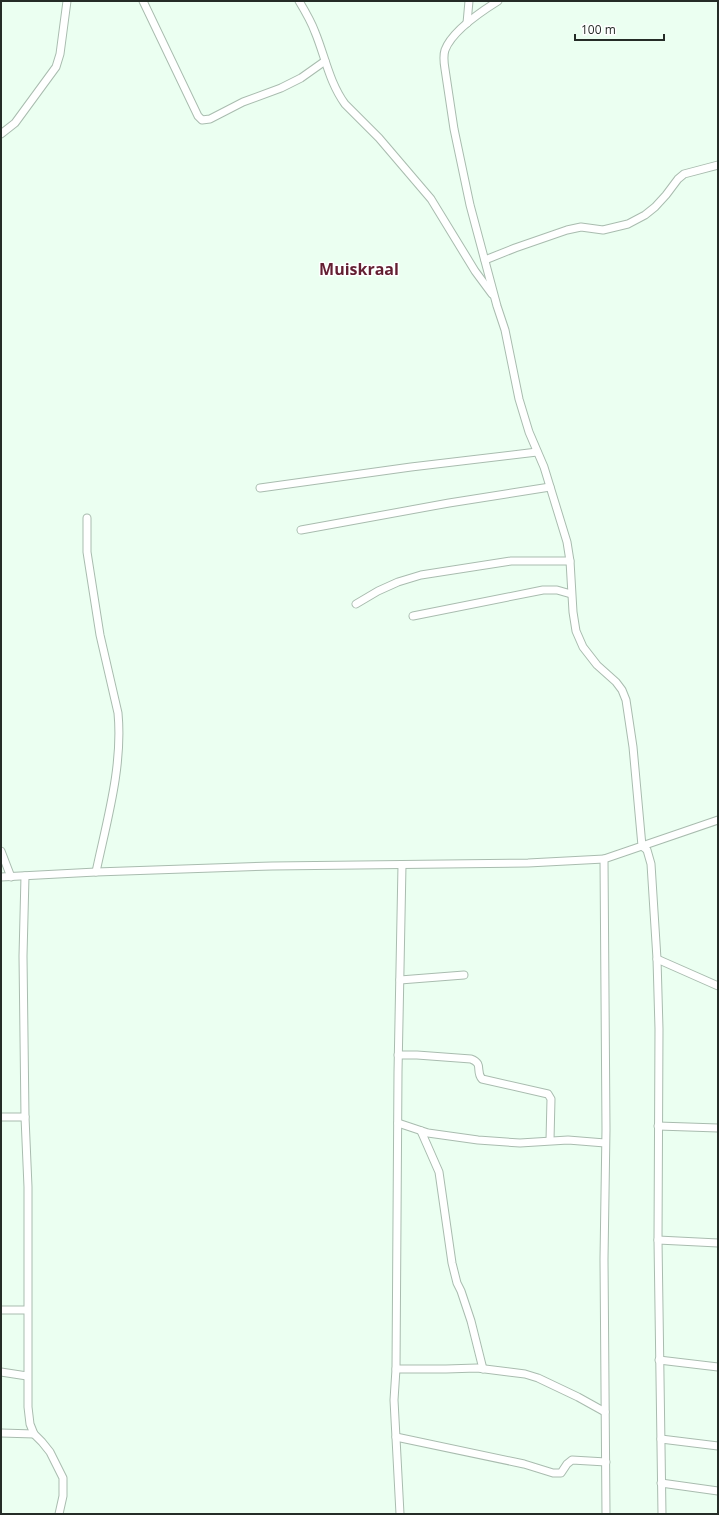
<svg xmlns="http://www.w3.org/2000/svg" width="719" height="1515" font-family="'Open Sans',sans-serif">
  <rect width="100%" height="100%" fill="#ebfff1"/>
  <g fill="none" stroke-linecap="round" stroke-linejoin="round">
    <defs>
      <g id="minor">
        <path d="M143 1 198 116 202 120 210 119 243 102 281 88 301 78 325 61"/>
        <path d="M299 1C305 11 311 21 315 32 325 56 329 82 345 104L379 138 431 199 475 271 492 294"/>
        <path d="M498 1C482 11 452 31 445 50 443 56 444 63 445 69L454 129 470 205 497 306 505 330 519 399 529 432 544 467 567 542 570 561 573 612 576 631 583 647 597 665 616 682 622 690 626 700 633 747 642 846 604 859 606 1129 604 1259 606 1514"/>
        <path d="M467 23 469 1"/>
        <path d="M1 134 15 123 56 67 60 54 67 1"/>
        <path d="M485 260 515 248 567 230 581 227 603 230 628 224 645 215 655 207 666 195 678 179 684 174 718 165"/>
        <path d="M260 488 411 467 537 452"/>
        <path d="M87 518V552L100 635 118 713C123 766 107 820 96 872"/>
        <path d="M301 530 449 503 550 487"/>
        <path d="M356 604 378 591 398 582 421 575 511 561H570"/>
        <path d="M413 616 543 590H557L571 594"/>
        <path d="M1 851 11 877"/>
        <path d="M25 876 23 956 25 1117 28 1187V1407L30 1424 34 1434 42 1442 50 1452 63 1478V1496L59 1514"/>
        <path d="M1 877 96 872 272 866 528 863 604 859"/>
        <path d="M657 959 718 986"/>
        <path d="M400 980 464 975"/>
        <path d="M398 1055H417L471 1059C484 1064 475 1071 482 1079L548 1094 551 1099 550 1140"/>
        <path d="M1 1117H25"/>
        <path d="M398 1123 428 1133 478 1140 520 1143 568 1140 605 1143"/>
        <path d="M658 1126 718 1128"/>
        <path d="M421 1131 439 1172 452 1263 457 1283 461 1291 471 1321 483 1369"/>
        <path d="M658 1240 718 1243"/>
        <path d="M1 1310H27"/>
        <path d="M659 1360 718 1367"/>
        <path d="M396 1369H446L477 1368 525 1374 538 1378 578 1397 605 1412"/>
        <path d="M1 1372 27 1376"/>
        <path d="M1 1433 34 1434"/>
        <path d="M396 1437 524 1464 553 1473H561L567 1464 572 1460 606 1462"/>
        <path d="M661 1439 718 1446"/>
        <path d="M661 1483 718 1491"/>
        <path d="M400 1514 394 1400 396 1369 398 1072 402 865"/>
        <path d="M662 1514 658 1240 659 1029 657 959 651 864 647 850 642 846 718 820"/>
      </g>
    </defs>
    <use href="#minor" stroke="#a9bcaf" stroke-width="9"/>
    <use href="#minor" stroke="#fff" stroke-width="7"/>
  </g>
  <g text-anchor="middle" stroke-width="3" stroke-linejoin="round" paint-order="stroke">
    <g font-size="16" font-weight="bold" fill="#631f32" stroke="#fff">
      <text x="359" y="275">Muiskraal</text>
    </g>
  </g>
  <rect width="719" height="1515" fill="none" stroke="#252c27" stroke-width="4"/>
  <path d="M575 34v6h89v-6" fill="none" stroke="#252c27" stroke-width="2"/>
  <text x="581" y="34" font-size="12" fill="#252c27" stroke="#ffffff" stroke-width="3" paint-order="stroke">100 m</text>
</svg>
